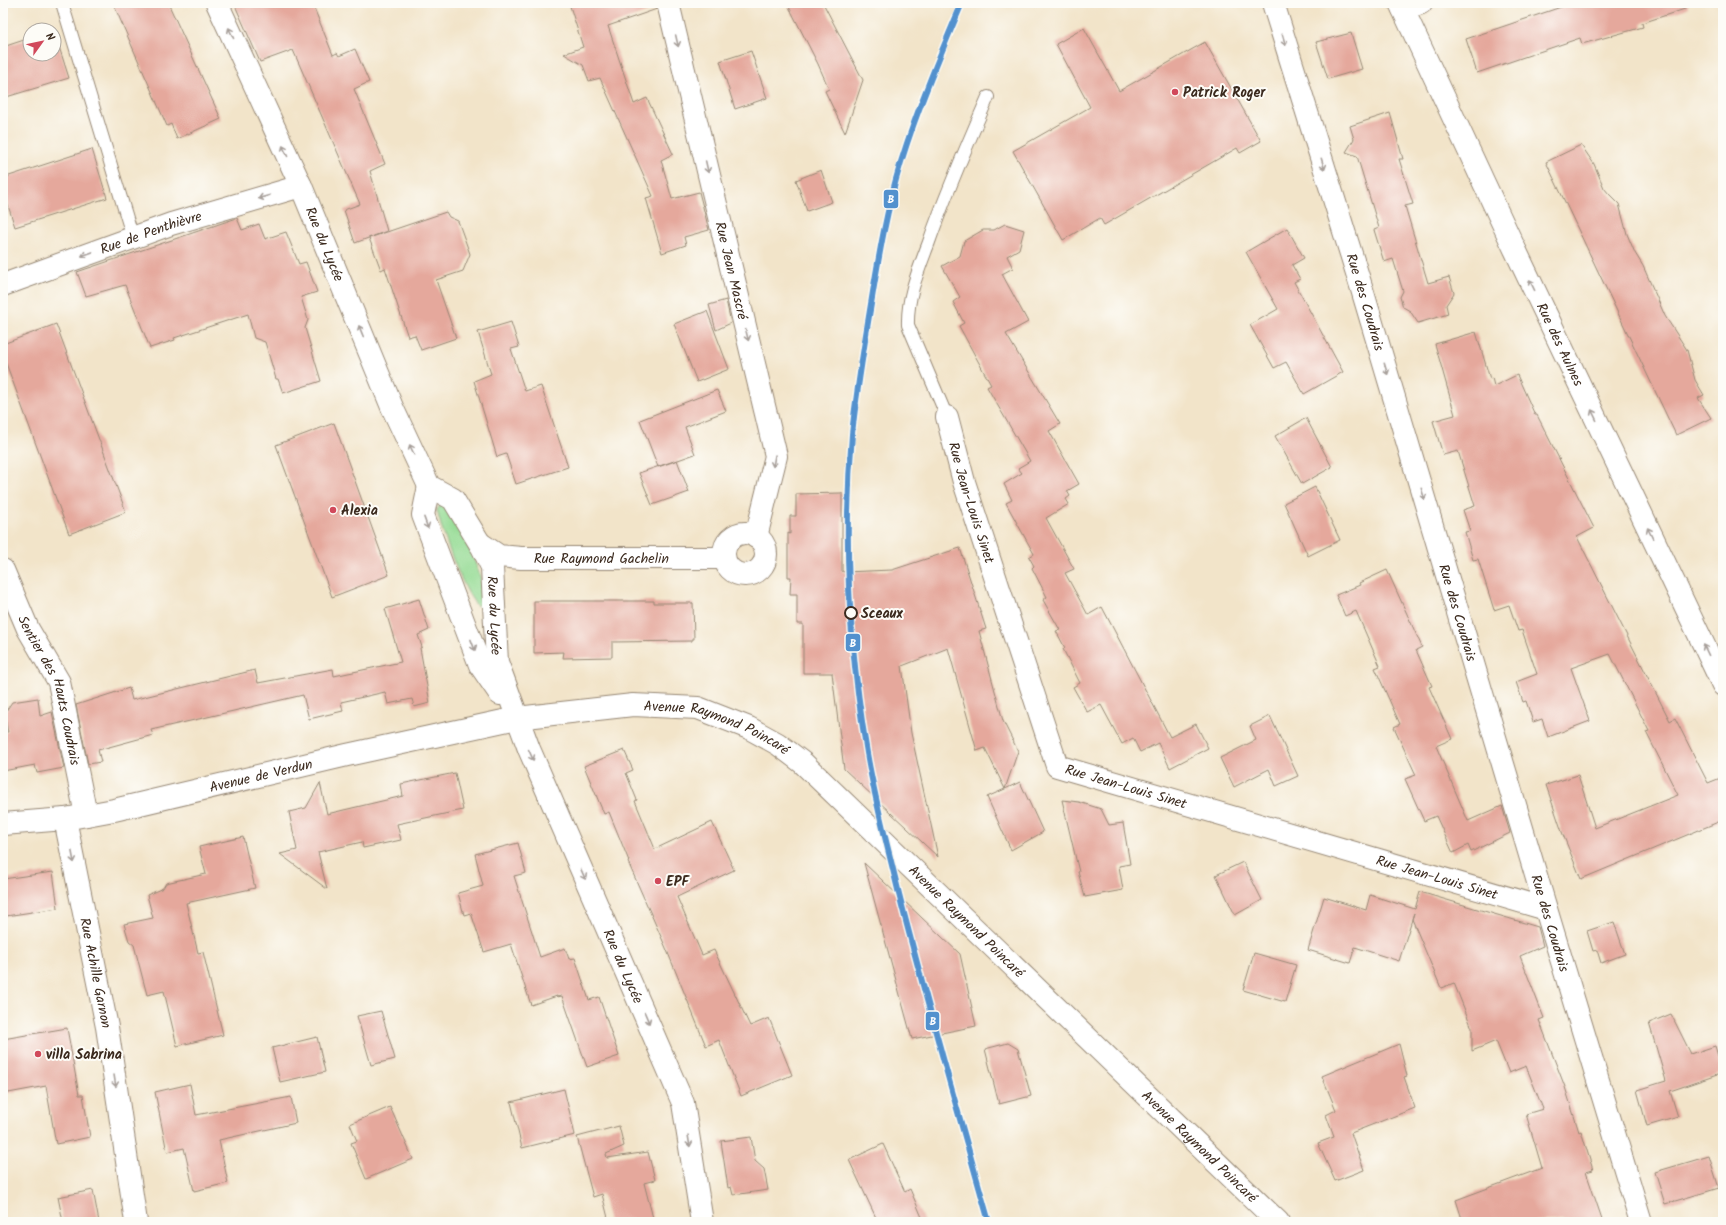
<svg xmlns="http://www.w3.org/2000/svg" width="1726" height="1225" font-family="Kalam,sans-serif">
  <rect width="100%" height="100%" fill="#fdfcf7"/>
  <filter id="ink" filterUnits="userSpaceOnUse"><feTurbulence type="fractalNoise" baseFrequency=".025" numOctaves="2"/><feDisplacementMap in="SourceGraphic" scale="8" xChannelSelector="R" yChannelSelector="G"/><feConvolveMatrix kernelMatrix="1 2 1 2 8 2 1 2 1" color-interpolation-filters="sRGB"/></filter>
  <filter id="wash" filterUnits="userSpaceOnUse"><feTurbulence type="fractalNoise" baseFrequency=".012" numOctaves="4" result="noise"/><feDisplacementMap in="SourceGraphic" scale="16" xChannelSelector="R" yChannelSelector="G"/><feGaussianBlur stdDeviation="0.9" result="paint"/><feColorMatrix in="noise" values="0 0 0 0 0 0 0 0 0 0 0 0 0 0 0 0 0 1.4 0 .05"/><feComposite in="paint" operator="in"/></filter>
  <g filter="url(#wash)">
    <rect width="100%" height="100%" fill="#f2e4c9"/>
    <path fill="#96dc95" stroke="#68835a" d="M441 504 446 505C464 536 479 564 486 599L477 606C462 588 442 534 437 510Z"/>
    <g id="blocks">
      <g fill="#e5a89c">
        <path d="M113 3H168L221 119 177 139 171 124 167 126Z"/>
        <path d="M234 3H312L333 55 337 53 339 56 355 49 369 82 354 89 385 164 370 171 387 231 355 243 344 210 360 204 293 50 260 62Z"/>
        <path d="M569 3H656L657 9 608 26 634 104 647 98 673 154 661 160 672 199 699 192 709 230 684 237 686 245 662 253 646 198 653 196 600 78 589 81 583 65 564 54 583 47Z"/>
        <path d="M787 3H823L863 80 845 133 825 91 829 89 818 64Z"/>
        <path d="M1573 3H1687L1688 8 1642 23 1643 27 1582 44 1580 38 1477 73 1466 39Z"/>
        <path d="M1084 28 1119 91 1205 42 1261 141 1240 153 1237 148 1104 225 1100 218 1063 240 1013 151 1090 107 1056 44Z"/>
        <path d="M54 31 69 78 3 98V47L30 38V54H54Z"/>
        <path d="M1351 33 1362 69 1328 79 1316 42Z"/>
        <path d="M751 51 767 98 735 109 720 61Z"/>
        <path d="M1390 113 1403 159H1399L1413 204 1405 206 1428 283 1449 277 1454 293 1446 305 1448 314 1418 323 1410 311 1403 307 1400 297 1403 291 1393 259 1384 262 1374 230 1379 228 1357 156 1346 152 1354 139 1350 126Z"/>
        <path d="M1581 145 1594 164 1604 188 1609 194 1619 204 1627 234 1635 253 1643 266 1665 316 1687 350 1695 380 1704 395 1698 398 1711 418 1676 435 1546 162Z"/>
        <path d="M92 149 107 198 15 227 3 190V178Z"/>
        <path d="M821 170 832 202 807 211 796 180Z"/>
        <path d="M446 212 449 217 458 221 470 254 463 271 436 280 456 338 421 350 415 335 408 337 385 268 381 270 369 238Z"/>
        <path d="M237 218 242 230 259 224 265 239 286 232 299 264 306 262 317 292 301 297 308 320 305 328 321 381 283 393 278 379H276L265 342 254 338 248 314 174 338 175 340 150 348 125 285 86 296 77 272Z"/>
        <path d="M1005 224 1024 230 1019 249 1007 256 1013 268 1002 274 1028 322 1006 334 1060 424 1049 431 1079 484 1067 491 1070 496 1066 499 1069 504 1046 518 1074 569 1065 573 1088 615 1102 607 1170 737 1196 724 1208 748 1170 768 1158 743 1140 752 1133 738 1122 744 1101 705 1087 712 1073 687 1080 683 1063 649 1065 648 1056 631 1060 630 1043 600 1047 597 1032 568 1034 566 1029 557 1034 554 1006 503 1012 500 1004 484 1022 473 1018 468 1030 461 987 387 991 385 959 326 964 323 953 302 960 297 942 266 960 256 964 241 983 230H994Z"/>
        <path d="M1287 228 1304 258 1292 265 1300 279 1294 282 1343 372 1304 394 1286 362 1274 368 1250 325 1278 309 1246 252Z"/>
        <path d="M726 300 731 323 716 330 709 305Z"/>
        <path d="M707 311 729 369 697 382 674 324Z"/>
        <path d="M511 322 519 347 511 349 525 391 541 386 568 467 516 484 506 454 497 457 474 381 491 374 478 332Z"/>
        <path d="M56 324 126 512 69 534 3 355V344Z"/>
        <path d="M1476 332 1490 379 1492 378 1494 386 1517 375 1535 415H1537L1594 528 1577 537 1670 721 1675 718 1708 783 1723 777V820L1581 879 1562 832 1546 785 1578 775 1595 828 1678 795 1646 732 1649 731 1610 654 1571 668 1590 721 1548 737 1542 719 1533 722 1526 701 1523 702 1516 682 1537 674 1522 630 1518 631 1509 605 1494 610 1478 559 1473 560 1465 532 1470 531 1463 510 1475 506 1458 451 1443 455 1433 421 1455 415 1435 344Z"/>
        <path d="M717 390 726 411 685 427 695 454 658 467 640 420Z"/>
        <path d="M1306 418 1332 467 1302 484 1275 436Z"/>
        <path d="M334 423 389 575 332 597 276 445Z"/>
        <path d="M677 460 689 492 652 505 639 473Z"/>
        <path d="M1315 487 1340 540 1308 556 1284 503Z"/>
        <path d="M842 493V571L844 572 892 570 960 548 986 629 979 631 1003 721 1018 751 1005 789 1020 782 1043 832 1011 850 987 797 1005 789 985 748 977 751 948 648 902 666 911 733 938 857 844 769 832 673H803V624H797V594H790L791 577H788V533L790 534V516H796V494Z"/>
        <path d="M1387 570 1422 647 1416 650 1432 686 1429 687 1452 739 1436 746 1468 821 1502 806 1510 833 1471 852 1468 845 1453 853 1436 816 1424 821 1405 779 1416 775 1394 727 1400 724 1375 668 1380 666 1356 611 1345 616 1336 595 1360 585 1359 583Z"/>
        <path d="M419 599 429 630 418 635 422 647 420 648 430 703 414 707 412 699 388 704 385 692 341 702 343 711 309 719 303 695 151 730 153 735 98 750 101 762 88 764 76 705 129 688 132 700 255 670 258 683 333 669 334 676 401 662 385 609Z"/>
        <path d="M534 601H654V603H693L694 639H692V641L612 642V657L563 658 564 652 534 653Z"/>
        <path d="M38 698 40 716 52 712 64 768 37 773 35 765 3 771V732H8L4 714 12 702Z"/>
        <path d="M1270 716 1298 776 1276 786 1269 769 1234 787 1220 758 1256 740 1250 726Z"/>
        <path d="M624 750 633 770 626 773 637 800 635 801 655 849 712 822 734 870 677 897 702 955 714 950 750 1026 769 1018 792 1075 741 1096 719 1040 706 1046 666 948 628 862 629 861 609 812 604 814 584 766Z"/>
        <path d="M455 773 463 810 397 824 401 840 363 848 362 842 318 852 327 889 280 854 297 850 289 812 306 808 320 783 327 814 403 796 401 784Z"/>
        <path d="M1062 800 1079 802 1101 809 1109 825 1123 823 1130 864 1119 866 1123 890 1085 897 1078 872H1079Z"/>
        <path d="M243 837 255 888 186 903 198 953 203 952 223 1035 177 1046 164 991 147 995 134 945 129 941 124 924 153 918 147 895 163 888 166 883 206 874 199 847Z"/>
        <path d="M518 843 526 873 514 876 540 957 565 948 569 959 575 958 589 1000 599 997 619 1056 587 1067 562 996 557 997V996L531 1005 511 944 484 952 471 913 464 915 458 893 483 886 475 854Z"/>
        <path d="M1243 862 1262 900 1235 915 1216 875Z"/>
        <path d="M864 863 960 954 976 1026 912 1039Z"/>
        <path d="M53 872 58 908 6 916 3 896V879Z"/>
        <path d="M1420 892 1538 927 1543 946 1520 956 1544 1018 1539 1020 1565 1087 1579 1132 1581 1131 1593 1170 1586 1172 1603 1222H1463L1456 1200 1542 1168 1526 1114 1543 1109 1526 1066 1509 1073 1496 1041 1472 1051V1028L1454 983 1441 988 1412 919 1414 913 1399 961 1355 947 1350 963 1308 950 1324 897 1366 910 1370 895 1415 909Z"/>
        <path d="M1614 922 1625 954 1601 963 1597 950 1593 951 1587 931Z"/>
        <path d="M1254 953 1296 965 1285 1002 1243 990Z"/>
        <path d="M381 1011 395 1059 371 1065 357 1016Z"/>
        <path d="M1671 1014 1691 1054 1715 1046 1723 1073 1670 1091 1678 1117 1647 1126 1637 1090 1666 1081 1649 1023Z"/>
        <path d="M67 1028 79 1095H83L90 1137 56 1144 46 1086 3 1094V1039Z"/>
        <path d="M317 1037 325 1072 280 1082 272 1048Z"/>
        <path d="M1008 1043 1018 1049 1031 1096 999 1104 985 1049Z"/>
        <path d="M1399 1044 1407 1076 1404 1077 1415 1108 1351 1133 1364 1170 1335 1181 1318 1143 1334 1137 1326 1115 1336 1110 1322 1076Z"/>
        <path d="M190 1084 196 1115 291 1097 296 1123 219 1140 228 1183 194 1191 184 1148 167 1152 155 1092Z"/>
        <path d="M564 1089 575 1135 522 1148 511 1102Z"/>
        <path d="M390 1107 413 1159 366 1179 351 1143 357 1141 350 1124Z"/>
        <path d="M619 1126 624 1146 606 1154 607 1158 648 1152 655 1180 644 1183 654 1222H609L602 1194 593 1197 577 1137Z"/>
        <path d="M751 1137 755 1161 764 1169 768 1190 733 1195 731 1187 728 1188 721 1141Z"/>
        <path d="M883 1144 905 1192 910 1189 924 1222H878L849 1160Z"/>
        <path d="M1709 1156 1719 1188 1665 1204 1655 1172Z"/>
        <path d="M93 1190 99 1222H63L58 1197Z"/>
      </g>
    </g>
  </g>
  <g filter="url(#ink)">
    <use href="#blocks" fill-opacity="0" stroke="#968774" stroke-width="1"/>
    <g fill="none" stroke-linecap="round" stroke-linejoin="round">
      <defs>
        <g id="lane">
          <path d="M62 3 133 238"/>
          <path d="M947 417 908 325C907 296 919 269 929 242 946 193 967 145 988 97"/>
        </g>
        <g id="street">
          <path id="s1" d="M217 3 301 186 392 407 429 486 453 499 482 547 492 567 497 662 529 749 683 1103 702 1222"/>
          <path id="s2" d="M668 3 776 456 756 537"/>
          <path id="s3" d="M1273 3 1361 286 1546 909 1641 1222"/>
          <path id="s4" d="M1400 3 1511 241 1723 685"/>
          <path d="M1403 9 1421 3"/>
          <path id="s5" d="M3 285 171 224 301 186"/>
          <path id="s6" d="M947 417 964 482 1057 766 1546 909"/>
          <path d="M429 486 423 515 480 665 500 694"/>
          <circle cx="745" cy="554" r="21"/>
          <path id="s7" d="M481 544 499 556 521 558H724"/>
          <path id="s8" d="M3 570 28 629 59 682 86 815"/>
          <path id="s9" d="M65 819 107 1027 136 1222"/>
        </g>
        <g id="secondary">
          <path id="s10" d="M3 824 65 819 114 810 347 755 517 718 633 705 698 708 749 728 778 744 803 763 1278 1222"/>
        </g>
      </defs>
      <use href="#lane" stroke="#968774" stroke-width="14"/>
      <use href="#street" stroke="#968774" stroke-width="24"/>
      <use href="#secondary" stroke="#968774" stroke-width="24"/>
      <use href="#lane" stroke="#fff" stroke-width="12"/>
      <use href="#street" stroke="#fff" stroke-width="22"/>
      <use href="#secondary" stroke="#fff" stroke-width="22"/>
      <defs>
        <path id="rail-1" d="M962 3C940 55 918 107 901 162 885 214 877 268 868 322 862 359 856 396 852 434 843 540 849 648 867 753 875 801 888 848 899 894 927 1004 958 1113 989 1222"/>
      </defs>
      <use href="#rail-1" stroke="#fdfcf7" stroke-width="9"/>
      <use href="#rail-1" stroke="#5291ce" stroke-width="6"/>
    </g>
    <defs><path id="oneway-shaft" d="M-6 0H5M1.5-3L5.5 0L1.5 3" fill="none" stroke-width="1.6" stroke-linecap="round" stroke-linejoin="round"/></defs>
    <g stroke="#a79f9a">
      <use href="#oneway-shaft" transform="translate(231 33) rotate(-115)"/>
      <use href="#oneway-shaft" transform="translate(1284 40) rotate(73)"/>
      <use href="#oneway-shaft" transform="translate(677 41) rotate(77)"/>
      <use href="#oneway-shaft" transform="translate(285 151) rotate(-115)"/>
      <use href="#oneway-shaft" transform="translate(1323 164) rotate(73)"/>
      <use href="#oneway-shaft" transform="translate(707 167) rotate(77)"/>
      <use href="#oneway-shaft" transform="translate(264 197) rotate(164)"/>
      <use href="#oneway-shaft" transform="translate(87 254) rotate(160)"/>
      <use href="#oneway-shaft" transform="translate(1532 285) rotate(-116)"/>
      <use href="#oneway-shaft" transform="translate(361 331) rotate(-112)"/>
      <use href="#oneway-shaft" transform="translate(747 335) rotate(76)"/>
      <use href="#oneway-shaft" transform="translate(1386 369) rotate(73)"/>
      <use href="#oneway-shaft" transform="translate(1594 415) rotate(-116)"/>
      <use href="#oneway-shaft" transform="translate(412 450) rotate(-115)"/>
      <use href="#oneway-shaft" transform="translate(774 461) rotate(100)"/>
      <use href="#oneway-shaft" transform="translate(1423 494) rotate(73)"/>
      <use href="#oneway-shaft" transform="translate(426 523) rotate(70)"/>
      <use href="#oneway-shaft" transform="translate(1650 533) rotate(-116)"/>
      <use href="#oneway-shaft" transform="translate(473 645) rotate(69)"/>
      <use href="#oneway-shaft" transform="translate(1706 650) rotate(-116)"/>
      <use href="#oneway-shaft" transform="translate(531 755) rotate(66)"/>
      <use href="#oneway-shaft" transform="translate(73 857) rotate(79)"/>
      <use href="#oneway-shaft" transform="translate(583 874) rotate(66)"/>
      <use href="#oneway-shaft" transform="translate(647 1018) rotate(67)"/>
      <use href="#oneway-shaft" transform="translate(115 1081) rotate(81)"/>
      <use href="#oneway-shaft" transform="translate(689 1141) rotate(81)"/>
    </g>
  </g>
  <g fill="#d1495b" stroke="#fdfcf7" stroke-width="1.5">
    <circle cx="1175" cy="92" r="4"/>
    <circle cx="333" cy="510" r="4"/>
    <circle cx="658" cy="881" r="4"/>
    <circle cx="38" cy="1054" r="4"/>
  </g>
  <circle fill="#fdfcf7" stroke="#3b2a1e" stroke-width="2" cx="851" cy="613" r="6"/>
  <g text-anchor="middle" stroke-width="4" stroke-linejoin="round" paint-order="stroke">
    <g font-size="14" font-weight="bold" fill="#3b2a1e" stroke="#fdfcf7" text-anchor="start">
      <text x="1183" y="97">Patrick Roger</text>
      <text x="341" y="515">Alexia</text>
      <text x="666" y="886">EPF</text>
      <text x="46" y="1059">villa Sabrina</text>
    </g>
    <g font-size="14" fill="#3b2a1e" stroke="#fdfcf7">
      <text dy="5" stroke="none"><textPath href="#s5" startOffset="157">Rue de Penthièvre</textPath></text>
      <text dy="5" stroke="none"><textPath href="#s1" startOffset="264">Rue du Lycée</textPath></text>
      <text dy="5" stroke="none"><textPath href="#s2" startOffset="275">Rue Jean Mascré</textPath></text>
      <text dy="5" stroke="none"><textPath href="#s3" startOffset="313">Rue des Coudrais</textPath></text>
      <text dy="5" stroke="none"><textPath href="#s4" startOffset="377">Rue des Aulnes</textPath></text>
      <text dy="5" stroke="none"><textPath href="#s6" startOffset="89">Rue Jean-Louis Sinet</textPath></text>
      <text dy="5" stroke="none"><textPath href="#s7" startOffset="124">Rue Raymond Gachelin</textPath></text>
      <text dy="5" stroke="none"><textPath href="#s3" startOffset="637">Rue des Coudrais</textPath></text>
      <text dy="5" stroke="none"><textPath href="#s1" startOffset="682">Rue du Lycée</textPath></text>
      <text dy="5" stroke="none"><textPath href="#s8" startOffset="130">Sentier des Hauts Coudrais</textPath></text>
      <text dy="5" stroke="none"><textPath href="#s10" startOffset="730">Avenue Raymond Poincaré</textPath></text>
      <text dy="5" stroke="none"><textPath href="#s10" startOffset="263">Avenue de Verdun</textPath></text>
      <text dy="5" stroke="none"><textPath href="#s6" startOffset="438">Rue Jean-Louis Sinet</textPath></text>
      <text dy="5" stroke="none"><textPath href="#s6" startOffset="762">Rue Jean-Louis Sinet</textPath></text>
      <text dy="5" stroke="none"><textPath href="#s10" startOffset="1054">Avenue Raymond Poincaré</textPath></text>
      <text dy="5" stroke="none"><textPath href="#s3" startOffset="961">Rue des Coudrais</textPath></text>
      <text dy="5" stroke="none"><textPath href="#s1" startOffset="1058">Rue du Lycée</textPath></text>
      <text dy="5" stroke="none"><textPath href="#s9" startOffset="157">Rue Achille Garnon</textPath></text>
      <text dy="5" stroke="none"><textPath href="#s10" startOffset="1378">Avenue Raymond Poincaré</textPath></text>
    </g>
    <g font-size="14" font-weight="bold" fill="#3b2a1e" stroke="#fdfcf7" text-anchor="start">
      <text x="861" y="618">Sceaux</text>
    </g>
  </g>
  <g stroke="#fdfcf7" stroke-width="1.5">
    <rect x="883" y="189" width="16" height="20" rx="4" fill="#5291ce"/>
    <rect x="845" y="633" width="16" height="19" rx="4" fill="#5291ce"/>
    <rect x="925" y="1011" width="15" height="20" rx="4" fill="#5291ce"/>
  </g>
  <g font-size="11" text-anchor="middle" font-weight="bold" fill="#fff">
    <text x="891" y="203">B</text>
    <text x="853" y="647">B</text>
    <text x="933" y="1025">B</text>
  </g>
  <rect width="1726" height="1225" fill="none" stroke="#fdfcf7" stroke-width="16"/>
  <g transform="translate(42 42) rotate(57)"><circle r="19" fill="#fdfcf7" stroke="#afa8a0"/>
  <path d="M0-3L7 15L0 10L-7 15Z" fill="#d1495b"/>
  <text y="-6" font-size="11" font-weight="bold" text-anchor="middle" fill="#3b2a1e">N</text>
  </g>
</svg>
